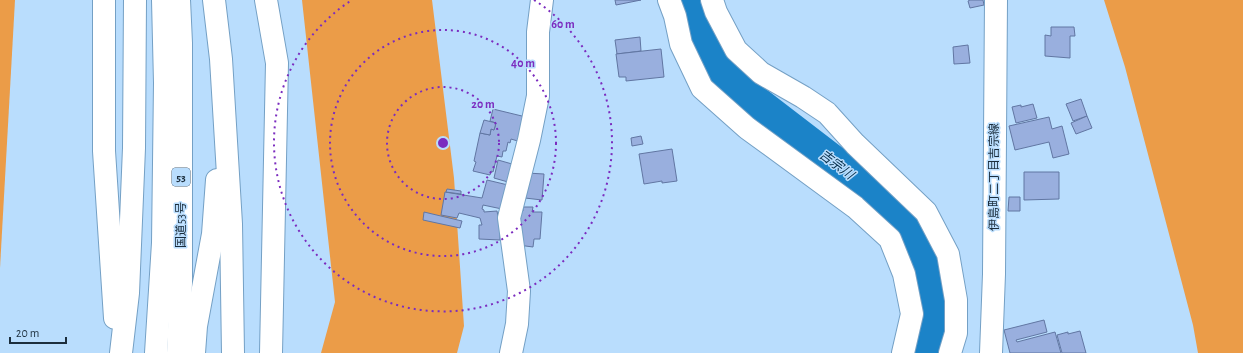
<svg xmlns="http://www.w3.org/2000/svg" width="1243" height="353" font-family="'Alegreya Sans','Noto Sans JP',sans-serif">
  <rect width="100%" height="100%" fill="#b9ddfd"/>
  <g fill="#eb9c48">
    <path d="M0 0H15L0 268Z"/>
    <path d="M302 0H432L454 178 464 326 457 353H321L335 302Z"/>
    <path d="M1104 0H1243V353H1198L1193 325 1125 67Z"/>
  </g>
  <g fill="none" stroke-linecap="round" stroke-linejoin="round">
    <path stroke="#1b83c8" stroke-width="34" d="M685 0 696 33 712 57 747 96 867 188 908 224 923 258 935 290 938 326 930 353"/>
  </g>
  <g fill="#99afde" stroke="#6176a2">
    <path d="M615 0H641L616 5Z"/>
    <path d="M970 0H983L984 5 970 8 968 1Z"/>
    <path d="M1051 27H1074L1075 36H1070V58L1045 56V35L1051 36Z"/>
    <path d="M640 37 641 51 617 54 615 40Z"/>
    <path d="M968 45 970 63 954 64 953 47Z"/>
    <path d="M661 49 664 77 626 81V77H619L616 54Z"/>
    <path d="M1081 99 1087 116 1073 121 1066 104Z"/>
    <path d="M1033 104 1037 118 1016 123 1012 107 1021 105V107Z"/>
    <path d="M493 109 526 117 521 142 511 139 510 143 508 142 506 151H503L502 157 497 156 493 172 491 171 490 175 473 171 476 162 474 161 480 133 490 135 491 129 494 130 496 123 490 121Z"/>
    <path d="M1087 116 1092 128 1076 134 1071 123Z"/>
    <path d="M1049 117 1052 129 1062 126 1069 154 1053 158 1049 142 1015 150 1009 126Z"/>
    <path d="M484 120 496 123 494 130 491 129 490 135 480 133Z"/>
    <path d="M641 136 643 144 632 146 631 138Z"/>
    <path d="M672 149 677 181 662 183V181L644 184 639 154Z"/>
    <path d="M498 160 512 164 508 182 494 178Z"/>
    <path d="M1024 172H1059V199L1024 200Z"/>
    <path d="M527 173 544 174 542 200 525 198Z"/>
    <path d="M487 180 508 185 502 209 483 205 482 209 484 210V212L497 211 499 222H500V240L479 239V225H482L480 218 459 213 457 218 441 215 445 192 482 198Z"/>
    <path d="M447 189 461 191V194L446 192Z"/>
    <path d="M1009 197H1020V211H1008Z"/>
    <path d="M523 207H533L532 212H542L540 239H534L533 247 518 245 519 211H523Z"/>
    <path d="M424 212 462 221 460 228 423 220Z"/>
    <path d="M1044 320 1047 332 1016 340 1017 342 1055 332 1061 353H1010L1004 330Z"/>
    <path d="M1080 331 1086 353H1062L1057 335 1068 332V334Z"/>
  </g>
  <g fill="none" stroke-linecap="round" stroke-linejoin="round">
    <defs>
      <g id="minor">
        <path d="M104 0V151L115 318"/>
        <path d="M266 0 277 63 271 353"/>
        <path d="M669 0 675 16 681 44 702 88 747 128 855 207 890 239 904 274 912 314 903 353"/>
        <path d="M712 0 716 12 736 50 761 73 803 97 827 113 855 144 926 212 948 254 956 300V333L950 353"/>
        <path d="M121 353 128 293 134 148 135 0"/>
        <path d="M511 353 517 324 519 291 509 218 529 140 538 96V32L542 0"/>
        <path d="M991 353 994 274 996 0"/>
      </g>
      <g id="highway">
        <path d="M214 0 221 59 231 224 233 353"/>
        <path d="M156 353 163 243 165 83 163 0"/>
        <path d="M178 353 181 283V43L179 0"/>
        <path d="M194 353 196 326 213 234 217 180"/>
      </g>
    </defs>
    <use href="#minor" stroke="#74a0c5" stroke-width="24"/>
    <use href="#highway" stroke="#74a0c5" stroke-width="24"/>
    <use href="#minor" stroke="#fff" stroke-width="22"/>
    <use href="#highway" stroke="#fff" stroke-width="22"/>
  </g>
  <g fill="none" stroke="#7b2cbf" stroke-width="2" stroke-dasharray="2 4">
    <circle cx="443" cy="143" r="56"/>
    <circle cx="443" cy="143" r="113"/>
    <path d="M534 0A169 169 0 1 1 352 0"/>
  </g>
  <g text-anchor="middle" stroke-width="3" stroke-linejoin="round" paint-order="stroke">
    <rect fill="#b9ddfd" stroke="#4b6277" stroke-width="1" x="172" y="168" width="18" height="18" rx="3"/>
    <g font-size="11" font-weight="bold" fill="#1c2e3d">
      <text x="181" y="181">53</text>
    </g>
    <g font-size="12" fill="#1c2e3d" stroke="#b9ddfd">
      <text transform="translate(994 177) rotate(-90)" y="4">伊島町二丁目吉宗線</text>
      <text transform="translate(181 225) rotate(-90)" y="4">国道53号</text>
    </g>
    <g font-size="13" font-style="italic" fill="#042d49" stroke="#b9ddfd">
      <text transform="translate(837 164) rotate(37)" y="5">吉宗川</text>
    </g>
  </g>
  <circle cx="443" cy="143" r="6" fill="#7b2cbf" stroke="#b9ddfd" stroke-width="2"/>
  <g font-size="12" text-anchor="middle" font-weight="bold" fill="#7b2cbf" stroke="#b9ddfd" stroke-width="3" stroke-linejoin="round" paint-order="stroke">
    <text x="563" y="28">60 m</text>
    <text x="523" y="67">40 m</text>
    <text x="483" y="108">20 m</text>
  </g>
  <path d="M10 337v6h56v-6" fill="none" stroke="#1c2e3d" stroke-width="2"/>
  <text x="16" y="337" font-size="12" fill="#1c2e3d" stroke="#b9ddfd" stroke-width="3" paint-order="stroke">20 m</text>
</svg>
